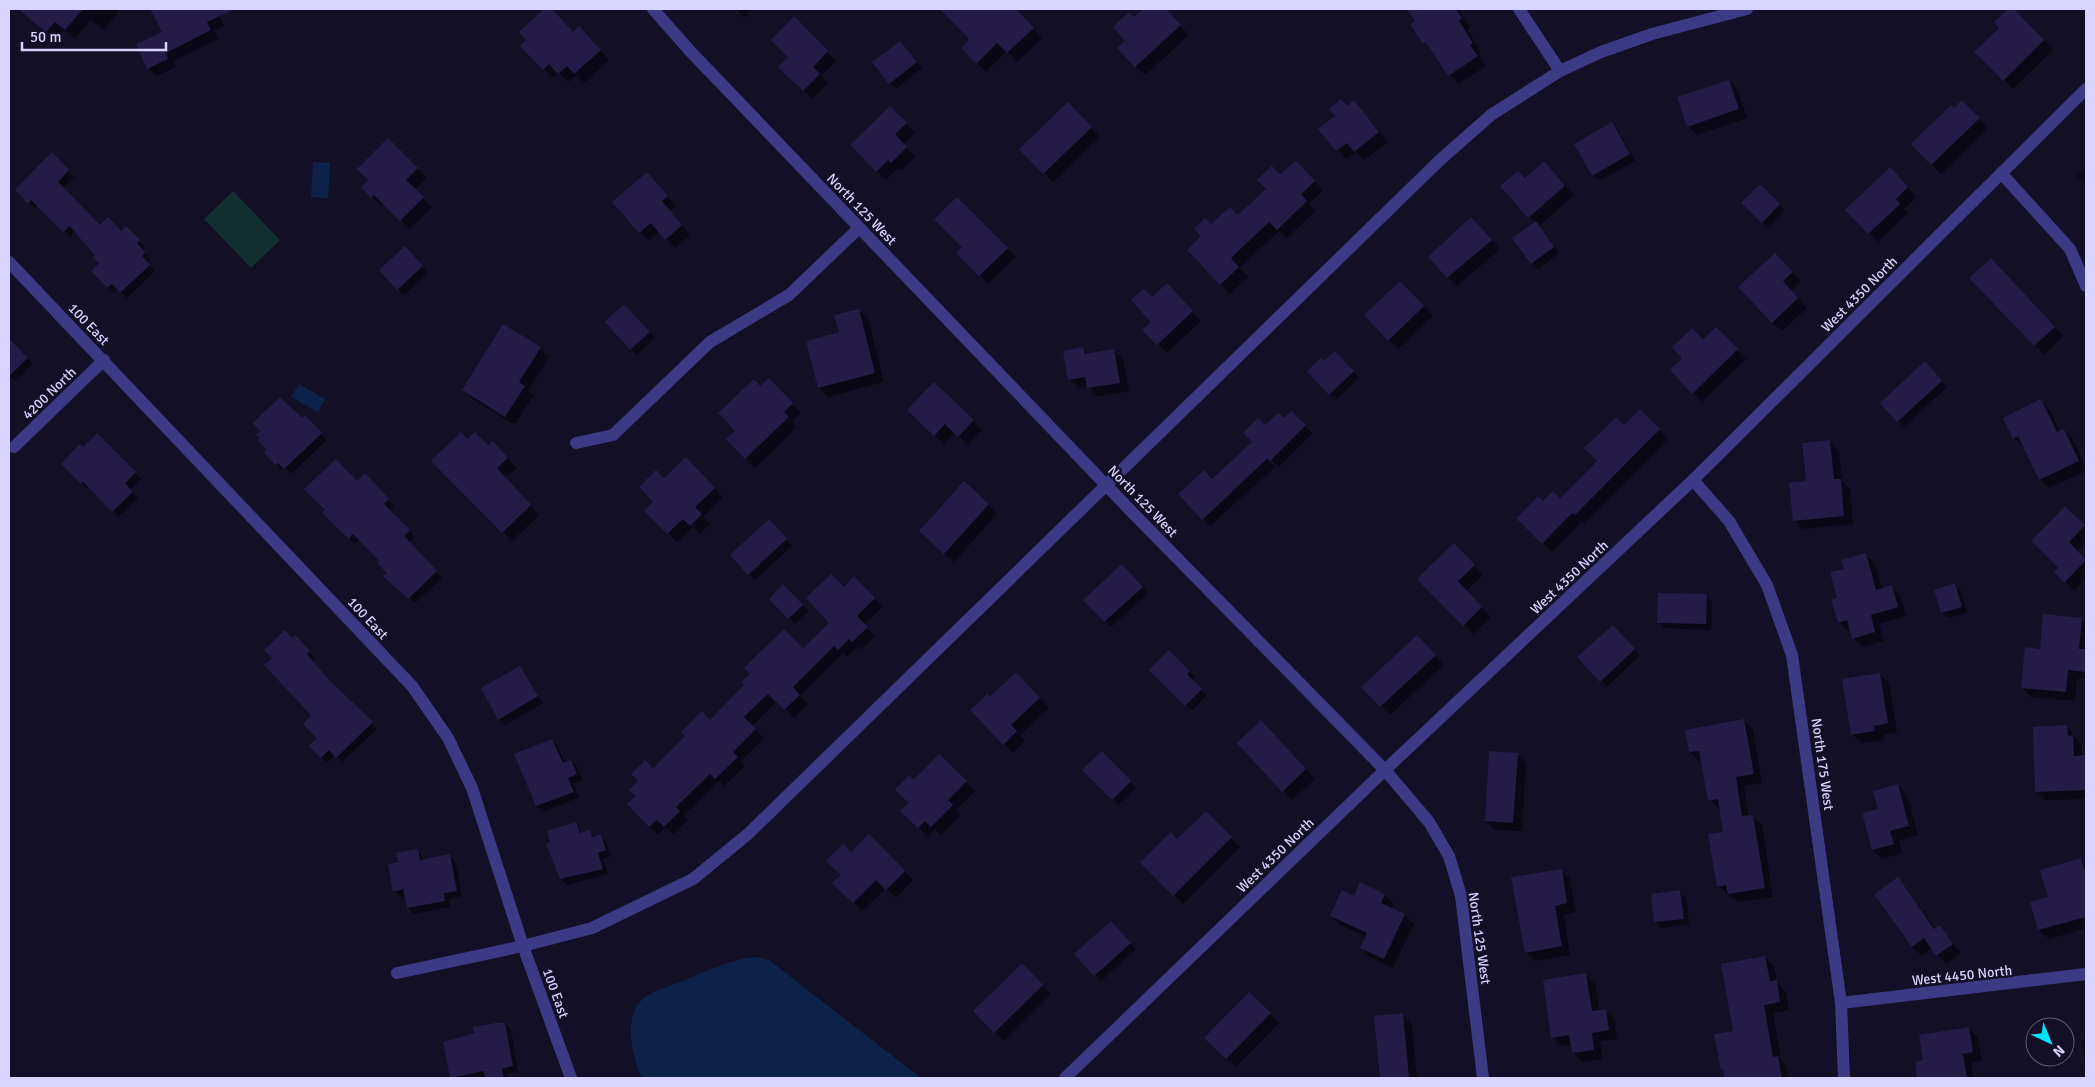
<svg xmlns="http://www.w3.org/2000/svg" width="2095" height="1087" font-family="Signika,sans-serif">
  <rect width="100%" height="100%" fill="#130f26"/>
  <path fill="#12302f" d="M233 191 280 240 251 268 204 219Z"/>
  <g fill="#0c2248">
    <path d="M313 162 330 163 328 198 311 197Z"/>
    <path d="M299 384 325 399 318 412 291 397Z"/>
    <path d="M756 957 769 960 921 1078H642C632 1058 622 1016 644 998 654 990 677 984 690 978 710 969 733 959 756 957Z"/>
  </g>
  <g fill="#0007">
    <path d="M31 9H121L104 30 90 20 75 39 65 30 56 40 27 14Z"/>
    <path d="M152 9H216L224 26 214 31 218 39 173 61 176 67 156 76 148 68 163 32Z"/>
    <path d="M546 9H550L574 33 588 37 609 60 584 83 576 75 568 82 559 73 553 78 544 69 528 40 520 33Z"/>
    <path d="M736 9H754L744 18Z"/>
    <path d="M942 9H989L994 14 999 9H1014L1042 38 1017 62 1007 51 986 72 962 48 971 39Z"/>
    <path d="M1144 9H1165L1189 35 1145 75 1136 66 1127 41 1134 18Z"/>
    <path d="M1413 9H1458L1471 28 1467 30 1481 52 1478 54 1486 66 1458 84 1412 24 1417 21 1410 11Z"/>
    <path d="M2009 9H2012L2053 50 2013 89 1976 52 2001 28 1996 22Z"/>
    <path d="M794 18 836 61 821 76 828 83 812 99 780 67 790 57Z"/>
    <path d="M900 42 922 68 896 89 890 83Z"/>
    <path d="M1729 81 1738 90 1747 118 1697 135 1688 126Z"/>
    <path d="M1354 102 1388 142 1364 160 1356 152 1346 159 1320 129Z"/>
    <path d="M1962 102 1988 128 1941 174 1912 144Z"/>
    <path d="M1068 104 1100 137 1053 182 1021 149Z"/>
    <path d="M890 107 915 133 903 144 915 157 901 171 898 168 886 180 851 145Z"/>
    <path d="M1612 124 1618 130 1635 161 1603 179H1598L1591 173Z"/>
    <path d="M388 139 427 178 414 190 432 207 410 229 384 203 381 206 362 187 370 180Z"/>
    <path d="M52 154 74 177 63 188 100 226 121 233 126 228 145 247 141 250 150 259 147 263 155 271 127 298 118 289 114 293 92 271 100 263 76 231 70 237 38 205 34 208 17 190Z"/>
    <path d="M1296 162 1323 190 1309 204 1315 211 1287 238 1279 231 1239 268 1248 277 1230 294 1188 250 1211 226 1238 217Z"/>
    <path d="M2086 167V185L2077 176Z"/>
    <path d="M1553 172 1574 195 1539 226 1559 253 1538 269 1532 263 1535 223 1502 186Z"/>
    <path d="M647 174 676 206 670 211 690 235 675 248 660 232 649 241 640 232Z"/>
    <path d="M1899 178 1917 197 1904 209 1908 213 1878 242 1869 233Z"/>
    <path d="M1760 186 1785 210 1768 227 1743 203Z"/>
    <path d="M957 199 1016 257 988 284 958 253 964 247Z"/>
    <path d="M1480 228 1500 249 1457 286 1448 277Z"/>
    <path d="M410 254 428 273 404 295 398 289Z"/>
    <path d="M1784 263 1801 282 1791 291 1807 308 1782 331 1772 322Z"/>
    <path d="M2000 269 2063 336 2044 355 1971 278Z"/>
    <path d="M1400 282 1433 316 1398 349 1365 315Z"/>
    <path d="M1176 293 1201 321 1167 353 1144 330 1153 322 1152 298Z"/>
    <path d="M858 310 868 319 884 382 828 397 819 387Z"/>
    <path d="M630 311 655 338 637 355 631 349Z"/>
    <path d="M1716 329 1746 359 1702 402 1671 370Z"/>
    <path d="M9 337 33 364 15 381 9 375Z"/>
    <path d="M540 348 549 357 528 391 533 396 516 423H511L473 399 464 390Z"/>
    <path d="M1083 349 1089 355 1114 350 1123 359 1129 391 1098 397 1088 386 1079 388 1070 379Z"/>
    <path d="M1335 353 1359 378 1336 400 1308 371 1324 363Z"/>
    <path d="M1930 369 1947 387 1904 427 1881 403Z"/>
    <path d="M769 380 801 413 792 421 797 427 755 468 728 439 737 431 760 388Z"/>
    <path d="M934 384 982 430 968 445 955 432 944 444 909 410Z"/>
    <path d="M2041 401 2050 410 2060 432 2064 430 2073 439 2086 468V471L2049 488 2040 479 2024 447 2014 438Z"/>
    <path d="M1640 411 1668 439 1584 524 1582 521 1552 552 1518 518 1543 503 1560 500 1598 461 1624 426Z"/>
    <path d="M1291 412 1313 433 1279 467 1264 453 1263 455 1275 467 1210 526 1203 519 1254 442 1265 427 1284 420Z"/>
    <path d="M305 416 327 440 291 474 285 468 282 470 266 453Z"/>
    <path d="M97 435 141 479 130 490 138 498 118 517 90 487 87 489 63 464Z"/>
    <path d="M468 440 502 452 517 468 505 478 539 515 512 541 433 461Z"/>
    <path d="M1830 442 1839 451 1842 481 1850 489 1853 524 1803 529 1794 520 1808 482Z"/>
    <path d="M686 458 723 497 703 517 710 524 700 534 693 527 677 542 646 511 655 502 664 479Z"/>
    <path d="M365 475 394 506 389 511 415 537 408 543 442 578 415 603 391 582 388 573 381 561 360 539 355 544 346 536 357 483Z"/>
    <path d="M988 504 997 514 954 562 930 540Z"/>
    <path d="M2065 508 2086 529V542L2077 551 2086 561V578L2074 591 2056 572 2060 568Z"/>
    <path d="M769 521 792 546 755 580 749 574Z"/>
    <path d="M1454 545 1483 575 1466 591 1491 617 1473 634 1419 579Z"/>
    <path d="M1866 555 1875 564 1882 589 1891 587 1900 596 1906 616 1879 624 1884 641 1862 647 1853 638 1851 631H1848L1839 622 1845 570Z"/>
    <path d="M1127 571 1148 593 1111 627 1085 600Z"/>
    <path d="M1955 585 1961 591 1967 613 1948 618 1942 612Z"/>
    <path d="M783 586 808 611 795 624 771 599Z"/>
    <path d="M863 586 882 607 864 625 875 636 861 650 858 646 847 657 843 653 800 696 808 704 794 718 777 701 752 726 764 738 741 761 745 766 724 786 719 781 683 816 688 820 673 834 666 827 658 835 628 804 637 796 653 769 710 721 803 650 831 623 844 588Z"/>
    <path d="M1706 596 1712 602 1711 630 1664 628 1658 622Z"/>
    <path d="M2082 619 2086 624V679H2077L2075 701 2031 697 2022 687 2041 650Z"/>
    <path d="M1612 627 1640 655 1607 687 1601 681Z"/>
    <path d="M292 639 301 643 315 658 312 661 333 685 377 729 342 762 335 755 327 763 311 746 319 738Z"/>
    <path d="M1426 646 1444 665 1390 715 1363 687Z"/>
    <path d="M1169 652 1195 677 1192 681 1207 695 1192 711 1150 670Z"/>
    <path d="M519 667 543 703 505 725 499 720 483 689Z"/>
    <path d="M1880 674 1889 683 1897 732 1883 735 1884 740 1862 743 1852 734Z"/>
    <path d="M1025 683 1049 708 1020 735 1025 741 1013 753 1004 744 990 699Z"/>
    <path d="M1744 721 1753 730 1762 783 1744 786 1749 817 1752 816 1762 825 1773 897 1738 902 1718 886 1724 833 1720 809 1710 800 1702 760 1699 761 1690 752Z"/>
    <path d="M2067 727 2082 746V757H2086V799L2045 800 2036 791Z"/>
    <path d="M1270 731 1315 779 1292 800 1239 743Z"/>
    <path d="M552 740 557 746 566 764 571 761 577 767 582 780 573 784 579 797 543 812 537 806 516 755Z"/>
    <path d="M1102 753 1136 788 1118 805 1084 770Z"/>
    <path d="M1517 754 1526 763 1522 831 1495 830 1486 821Z"/>
    <path d="M939 756 975 791 956 810 961 815 941 835 935 829 928 837 902 811 910 803 914 782Z"/>
    <path d="M1898 786 1907 795 1918 835 1899 840 1902 853 1882 859 1873 850 1879 810Z"/>
    <path d="M1206 813 1240 847 1183 904 1142 862 1177 841Z"/>
    <path d="M575 823 583 834 589 832 595 838 600 836 606 842 611 856 603 859 608 874 567 885 561 879Z"/>
    <path d="M869 836 913 880 896 898 886 888 862 911 834 883 842 875 851 854Z"/>
    <path d="M418 850 424 860 449 855 455 861 462 896 449 899 450 907 414 914 408 908 406 896 400 897 394 891 399 862Z"/>
    <path d="M2081 860 2086 865V928L2049 939 2039 930 2049 898Z"/>
    <path d="M1561 870 1570 879 1576 912 1564 915 1570 955 1535 961 1526 952Z"/>
    <path d="M1898 879 1936 929 1940 927 1961 953 1946 964 1932 948 1922 956 1912 947Z"/>
    <path d="M1680 892 1686 898 1689 924 1661 928 1655 922Z"/>
    <path d="M1385 895 1394 904 1392 909 1405 915 1414 924 1393 968 1370 957 1361 948 1366 937 1341 925 1331 916 1354 897Z"/>
    <path d="M1117 928 1136 949 1101 981 1076 954Z"/>
    <path d="M1765 957 1774 967 1777 982 1785 991 1789 1010 1773 1013 1781 1060 1787 1066 1789 1078H1725L1716 1035 1735 1032Z"/>
    <path d="M1022 965 1051 994 1004 1041 974 1011Z"/>
    <path d="M1586 975 1595 984 1599 1011 1605 1010 1614 1019 1617 1039 1600 1041 1603 1059 1582 1062 1573 1052 1572 1045 1561 1046 1552 1037Z"/>
    <path d="M1249 993 1279 1023 1236 1067 1206 1038Z"/>
    <path d="M1403 1015 1412 1024 1417 1078H1381L1375 1017Z"/>
    <path d="M505 1024 511 1030 518 1072 507 1074 508 1078H452Z"/>
    <path d="M1969 1028 1978 1037 1982 1061 1971 1063 1974 1078H1918L1916 1063 1924 1061Z"/>
    <path d="M2086 1039V1064L2081 1040Z"/>
  </g>
  <g fill="#241b47">
    <path d="M18 9H83L65 30 55 22 46 32Z"/>
    <path d="M150 9H235L207 22 211 30 166 53 168 59 147 69 136 44 162 32Z"/>
    <path d="M544 9H552L573 32 579 26 601 50 574 74 567 66 558 74 549 64 543 70 520 46 526 40 519 32Z"/>
    <path d="M940 9H1016L1034 28 1007 53 997 43 976 64 961 48 969 39Z"/>
    <path d="M1143 9H1166L1181 25 1135 67 1117 48 1125 41 1113 27 1129 12 1134 17Z"/>
    <path d="M1407 9H1456L1462 18 1459 21 1473 43 1470 45 1478 56 1448 76 1426 42 1423 44 1410 24 1415 21Z"/>
    <path d="M2008 9H2014L2044 40 2003 81 1974 52 1999 28 1994 22Z"/>
    <path d="M794 16 828 51 813 67 820 74 803 91 778 67 788 57 771 40Z"/>
    <path d="M900 41 917 62 889 84 872 62Z"/>
    <path d="M1729 80 1739 109 1687 127 1677 97Z"/>
    <path d="M1341 99 1347 106 1354 100 1379 132 1354 152 1347 143 1336 151 1318 129 1335 116 1329 109Z"/>
    <path d="M1962 100 1980 118 1931 165 1911 144 1951 105 1954 108Z"/>
    <path d="M1068 102 1092 127 1043 174 1019 149Z"/>
    <path d="M890 106 907 123 895 134 907 147 891 163 888 160 876 172 850 145Z"/>
    <path d="M1612 122 1630 154 1592 176 1574 144Z"/>
    <path d="M388 138 418 168 406 180 424 197 400 221 374 195 371 198 361 187 368 180 357 169Z"/>
    <path d="M52 152 69 170 58 182 100 225 108 217 121 231 126 226 140 240 137 243 145 253 142 256 150 265 120 293 112 284 107 288 91 271 99 263 93 258 95 256 70 226 63 232 31 200 28 204 15 190Z"/>
    <path d="M1296 160 1315 181 1301 194 1307 201 1277 230 1269 222 1231 258 1239 267 1220 285 1187 250 1201 236 1194 229 1205 218 1211 224 1230 207 1238 215 1266 189 1257 180 1272 166 1280 175Z"/>
    <path d="M1544 161 1565 186 1528 218 1500 186 1518 171 1525 178Z"/>
    <path d="M1890 167 1908 187 1896 199 1900 204 1868 234 1845 210Z"/>
    <path d="M647 172 668 196 662 201 682 225 665 240 651 223 639 233 612 202Z"/>
    <path d="M1760 184 1780 204 1762 223 1741 203Z"/>
    <path d="M957 197 1008 248 979 276 956 253 962 247 934 219Z"/>
    <path d="M1471 217 1492 240 1447 278 1428 257Z"/>
    <path d="M1536 221 1554 247 1531 264 1512 238Z"/>
    <path d="M405 246 423 266 397 290 379 270Z"/>
    <path d="M1775 253 1793 272 1783 281 1798 298 1772 323 1738 287Z"/>
    <path d="M1991 258 2055 327 2034 346 1969 278Z"/>
    <path d="M1400 281 1424 306 1388 341 1364 315Z"/>
    <path d="M1167 283 1193 311 1157 345 1142 330 1151 322 1131 300 1144 288 1152 297Z"/>
    <path d="M624 304 650 332 630 350 605 322Z"/>
    <path d="M859 309 875 373 818 388 806 341 839 332 834 315Z"/>
    <path d="M503 324 541 347 519 382 525 386 505 417 462 390Z"/>
    <path d="M1716 327 1738 349 1692 394 1670 370 1682 358 1672 347 1692 328 1703 340Z"/>
    <path d="M9 338 28 358 9 376Z"/>
    <path d="M1083 347 1085 354 1114 349 1120 383 1087 388 1085 377 1068 380 1063 351Z"/>
    <path d="M1335 351 1354 371 1329 395 1307 371 1321 358 1324 361Z"/>
    <path d="M1925 361 1942 381 1897 422 1880 403Z"/>
    <path d="M769 378 793 403 784 412 789 417 745 459 726 439 735 431 718 413 754 379 760 386Z"/>
    <path d="M934 382 974 420 958 437 945 424 934 436 907 410Z"/>
    <path d="M280 397 302 418 305 415 322 433 284 469 278 463 275 465 264 452 267 450 257 440 260 438 256 435 260 431 253 423Z"/>
    <path d="M2041 399 2057 432 2064 429 2079 461 2039 480 2018 436 2013 439 2003 418Z"/>
    <path d="M1640 409 1660 429 1575 515 1572 513 1542 544 1516 518 1538 496 1543 501 1553 491 1560 498 1597 461 1584 448 1616 417 1624 425Z"/>
    <path d="M1291 411 1306 425 1270 461 1268 458 1202 520 1178 494 1204 470 1212 479 1252 442 1243 433 1258 418 1265 425 1278 413 1284 418Z"/>
    <path d="M461 432 467 439 475 432 488 445 493 441 508 458 497 468 531 505 502 533 431 461Z"/>
    <path d="M97 433 136 472 125 483 133 492 112 512 83 482 81 484 61 464 80 444 83 447Z"/>
    <path d="M1830 440 1834 479H1841L1844 516 1793 521 1789 483 1806 481 1802 443Z"/>
    <path d="M686 457 715 488 695 507 702 514 690 526 683 519 667 534 644 511 653 502 639 487 656 470 664 478Z"/>
    <path d="M336 459 357 481 365 473 389 499 384 504 410 530 404 536 437 571 408 599 383 576 387 573 377 563 379 561 353 534 349 539 339 530 322 513 325 510 304 489Z"/>
    <path d="M964 481 989 504 944 554 919 531Z"/>
    <path d="M2065 506 2085 525 2069 542 2086 560 2064 583 2054 572 2058 568 2031 541Z"/>
    <path d="M769 519 787 539 748 575 730 555Z"/>
    <path d="M1454 543 1475 565 1458 581 1482 607 1463 626 1417 579Z"/>
    <path d="M1866 553 1876 590 1892 585 1898 607 1871 615 1875 632 1852 639 1847 620 1838 623 1831 599 1837 598 1830 572 1844 569 1841 560Z"/>
    <path d="M1122 564 1143 587 1104 622 1083 600Z"/>
    <path d="M831 574 844 587 854 576 875 598 857 616 868 627 852 642 849 639 838 650 834 646 793 687 800 695 784 710 768 694 744 717 756 729 733 752 738 757 715 779 710 774 676 807 680 811 664 827 657 820 649 827 627 804 636 796 629 790 638 781 631 774 645 760 653 768 685 736 681 732 702 711 710 720 744 685 741 682 750 674 744 668 784 629 803 648 829 623 806 598Z"/>
    <path d="M1955 583 1962 607 1941 613 1934 590Z"/>
    <path d="M783 584 803 605 788 619 769 599Z"/>
    <path d="M1658 593 1707 594 1706 624 1657 623Z"/>
    <path d="M2043 614 2082 618 2079 649H2086V672L2068 670 2066 692 2021 688 2025 647 2040 649Z"/>
    <path d="M1613 625 1635 649 1600 682 1577 657Z"/>
    <path d="M285 630 292 638 295 635 310 651 307 654 328 679 373 722 336 758 329 750 321 758 309 746 317 738 303 724 311 715 264 665 272 658 264 650Z"/>
    <path d="M1417 635 1436 655 1380 707 1361 687Z"/>
    <path d="M1169 650 1190 671 1187 674 1202 689 1185 706 1149 670Z"/>
    <path d="M520 666 538 696 498 720 481 688Z"/>
    <path d="M1016 672 1040 698 1011 725 1017 731 1003 745 970 710 987 694 990 697Z"/>
    <path d="M1880 673 1888 723 1874 726 1875 731 1851 735 1842 679Z"/>
    <path d="M1744 719 1754 774 1736 777 1742 816 1753 815 1765 888 1728 894 1726 885 1717 887 1708 834 1723 832 1718 799 1708 801 1699 751 1689 752 1685 730Z"/>
    <path d="M1261 720 1306 769 1282 792 1237 743Z"/>
    <path d="M2067 725 2068 736 2073 735 2074 756 2086 755V790L2035 792 2033 727Z"/>
    <path d="M552 739 563 763 571 760 577 774 568 778 574 792 536 806 514 754Z"/>
    <path d="M1102 751 1131 781 1112 800 1082 770Z"/>
    <path d="M1489 751 1518 753 1513 823 1485 821Z"/>
    <path d="M939 754 967 781 948 800 953 805 931 827 925 821 918 828 900 811 909 803 895 790 909 775 914 780Z"/>
    <path d="M1898 784 1909 826 1890 831 1894 844 1872 850 1862 813 1878 809 1873 791Z"/>
    <path d="M1206 811 1232 837 1173 896 1140 862 1171 832 1177 839Z"/>
    <path d="M576 822 580 833 590 830 592 837 601 834 606 850 598 853 603 869 560 879 546 844 550 842 547 831Z"/>
    <path d="M869 834 905 871 886 890 876 880 853 903 832 883 841 875 826 861 843 844 851 852Z"/>
    <path d="M418 849 420 860 450 854 457 891 444 893 445 901 407 908 403 889 393 892 388 864 398 862 396 853Z"/>
    <path d="M2081 858 2086 876V917L2038 930 2030 902 2048 897 2040 870Z"/>
    <path d="M1562 869 1567 903 1555 906 1562 946 1525 953 1511 877Z"/>
    <path d="M1898 877 1934 929 1940 925 1953 944 1936 956 1924 938 1912 947 1874 894Z"/>
    <path d="M1360 882 1385 894 1381 903 1405 914 1384 959 1360 948 1367 933 1330 916 1342 890 1354 896Z"/>
    <path d="M1680 890 1684 919 1654 922 1651 894Z"/>
    <path d="M1111 921 1131 943 1094 976 1074 954Z"/>
    <path d="M1765 956 1770 981 1777 980 1780 1002 1764 1005 1773 1057 1778 1056 1782 1078H1724L1723 1069 1721 1070 1714 1034 1733 1031 1721 964Z"/>
    <path d="M1022 963 1043 985 994 1033 973 1011Z"/>
    <path d="M1586 973 1592 1011 1606 1009 1609 1030 1592 1033 1594 1050 1572 1053 1569 1035 1551 1038 1543 980Z"/>
    <path d="M1249 992 1271 1013 1226 1059 1204 1038Z"/>
    <path d="M1403 1013 1409 1078H1380L1374 1016Z"/>
    <path d="M496 1023H505L513 1066 502 1069 504 1078H485L484 1071 450 1078 443 1042 475 1033 473 1027Z"/>
    <path d="M1969 1027 1973 1052 1963 1054 1967 1078H1917L1915 1062 1923 1060 1919 1035Z"/>
  </g>
  <g fill="none" stroke-linecap="round" stroke-linejoin="round">
    <g stroke="#3d3a85" stroke-width="12">
      <path d="M653 9 690 51 1129 509 1385 770 1429 822 1449 856 1461 896 1483 1078"/>
      <path d="M1519 9 1560 71"/>
      <path d="M2001 173 2070 249 2086 286"/>
      <path d="M9 262 412 686 448 738 472 788 523 946 571 1078"/>
      <path d="M576 443 613 435 710 342 789 295 859 228"/>
      <path d="M14 447 104 360"/>
      <path d="M1693 480 1729 521 1767 585 1792 655 1841 1003 1844 1078"/>
      <path d="M1841 1003 2086 974"/>
      <path d="M1065 1078 1385 770 1693 480 2086 89"/>
    </g>
    <path stroke="#3d3a85" stroke-width="12" d="M397 973 523 946 592 928 693 879 748 834 1440 160 1491 115 1560 71 1601 52 1652 34 1747 9"/>
  </g>
  <g text-anchor="middle" stroke-width="5" stroke-linejoin="round" paint-order="stroke">
    <g font-size="14" fill="#d9d4ff" stroke="#130f26">
      <text transform="translate(862 209) rotate(46)" y="5">North 125 West</text>
      <text transform="translate(1859 294) rotate(-45)" y="5">West 4350 North</text>
      <text transform="translate(89 324) rotate(46)" y="5">100 East</text>
      <text transform="translate(49 393) rotate(-44)" y="5">4200 North</text>
      <text transform="translate(1143 501) rotate(46)" y="5">North 125 West</text>
      <text transform="translate(1569 577) rotate(-43)" y="5">West 4350 North</text>
      <text transform="translate(368 618) rotate(47)" y="5">100 East</text>
      <text transform="translate(1823 764) rotate(82)" y="5">North 175 West</text>
      <text transform="translate(1275 855) rotate(-44)" y="5">West 4350 North</text>
      <text transform="translate(1480 938) rotate(82)" y="5">North 125 West</text>
      <text transform="translate(1962 975) rotate(-6)" y="5">West 4450 North</text>
      <text transform="translate(556 993) rotate(70)" y="5">100 East</text>
    </g>
  </g>
  <rect width="2095" height="1087" fill="none" stroke="#d9d4ff" stroke-width="20"/>
  <g transform="translate(2050 1042) rotate(136)"><circle r="24" fill="#130f26" stroke="#625e7d"/>
  <path d="M0-4L9 19L0 12L-9 19Z" fill="#00e5ff"/>
  <text y="-8" font-size="14" font-weight="bold" text-anchor="middle" fill="#d9d4ff">N</text>
  </g>
  <path d="M22 42v8h144v-8" fill="none" stroke="#d9d4ff" stroke-width="2.5"/>
  <text x="30" y="42" font-size="15" fill="#d9d4ff" stroke="#130f26" stroke-width="4" paint-order="stroke">50 m</text>
</svg>
